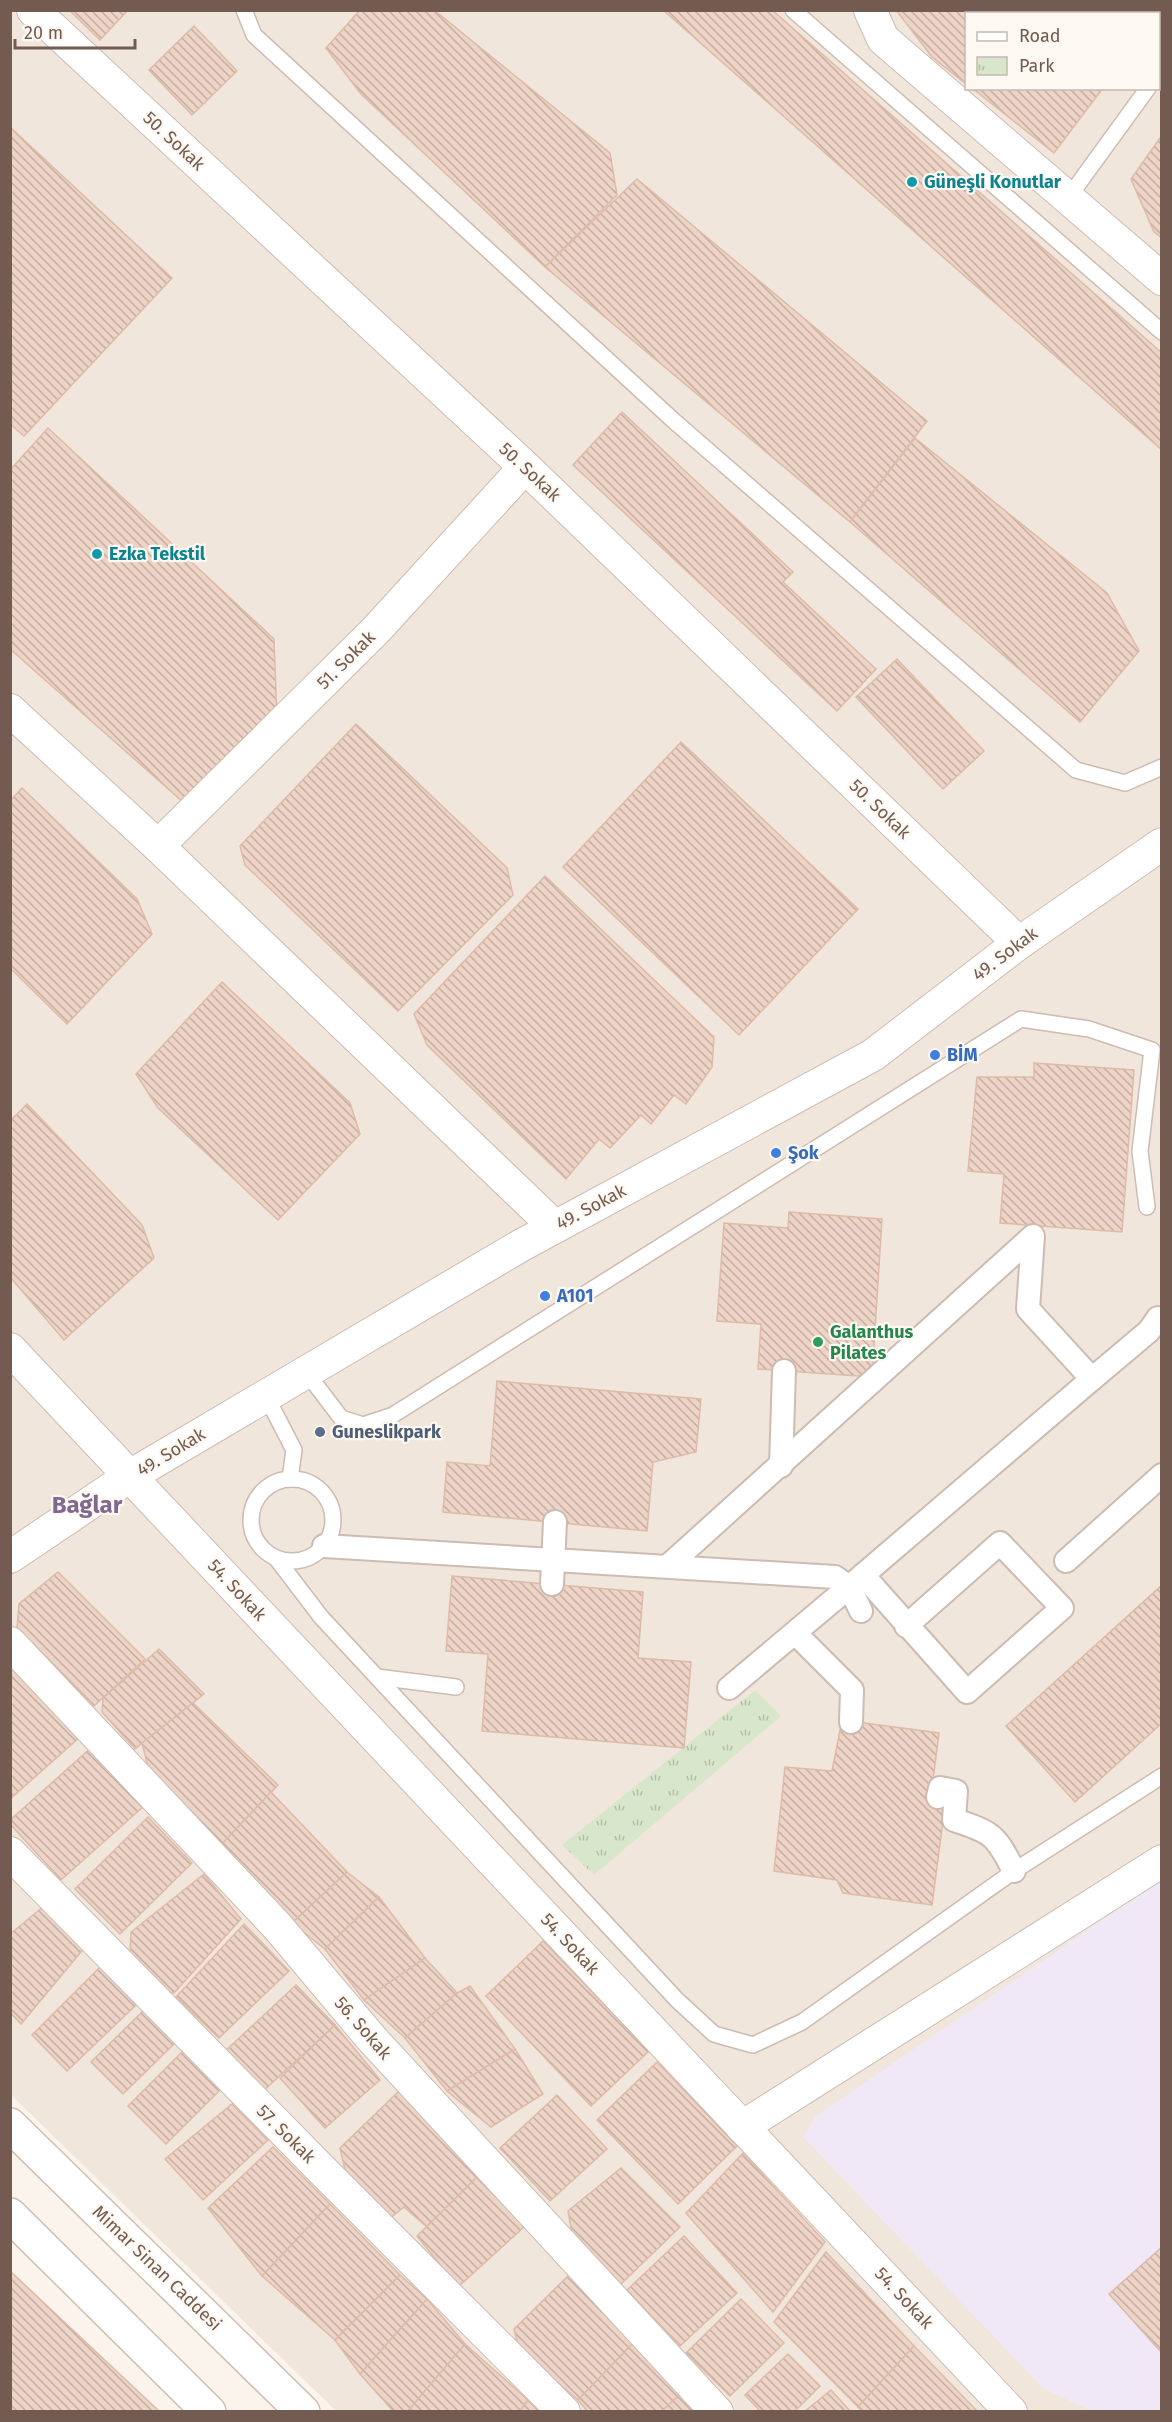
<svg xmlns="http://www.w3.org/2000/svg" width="1172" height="2422" font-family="'Fira Sans',sans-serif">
  <defs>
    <pattern id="park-tufts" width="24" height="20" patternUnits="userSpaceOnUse" patternTransform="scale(1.5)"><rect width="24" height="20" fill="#d8e7cb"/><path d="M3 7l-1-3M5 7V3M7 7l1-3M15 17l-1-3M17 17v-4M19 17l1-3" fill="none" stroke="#b4bea7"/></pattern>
    <pattern id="building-back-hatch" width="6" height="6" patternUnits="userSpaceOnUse" patternTransform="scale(1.5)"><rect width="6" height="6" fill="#edd4c6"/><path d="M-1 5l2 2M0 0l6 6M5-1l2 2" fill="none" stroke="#c4afa3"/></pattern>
  </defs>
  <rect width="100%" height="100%" fill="#fbf4ec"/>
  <path fill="#f1e6db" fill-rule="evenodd" d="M10 11H1161V2411H336L11 2095ZM966 14H1158V88H966Z"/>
  <path fill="#f1e8f7" d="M1161 1880V2411H1091L1043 2388 803 2137 816 2116Z"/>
  <path fill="url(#park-tufts)" d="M755 1690 781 1716 594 1875 562 1845Z"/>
  <g fill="url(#building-back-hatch)" stroke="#debaa9" stroke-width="1.5">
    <path d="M69 10H128L100 40Z"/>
    <path d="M360 10H434L610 153 617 195 545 267 361 94 326 48Z"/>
    <path d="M663 10H772L1162 353V450Z"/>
    <path d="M896 10H1095L1099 14H966V84L932 57Z"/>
    <path d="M194 26 237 71 192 115 149 70Z"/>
    <path d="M972 88H1103L1054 153Z"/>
    <path d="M10 127 172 278 24 436 10 424Z"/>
    <path d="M1162 135V238L1154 232 1131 179Z"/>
    <path d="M637 179 927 421 850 522 545 267Z"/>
    <path d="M622 412 793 572 783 582 876 669 837 711 573 465Z"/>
    <path d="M48 428 274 639 277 721 183 802 10 649V470Z"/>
    <path d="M915 438 1107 593 1139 651 1080 722 850 522Z"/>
    <path d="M897 659 984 751 943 789 856 697Z"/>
    <path d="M356 724 507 868 513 895 398 1011 245 865 240 846Z"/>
    <path d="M681 742 858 909 739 1035 563 867Z"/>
    <path d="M22 788 137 899 152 934 67 1024 10 968V801Z"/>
    <path d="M545 876 714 1037 712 1067 686 1104 674 1095 651 1124 641 1115 610 1148 599 1139 566 1179 427 1045 414 1014Z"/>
    <path d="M222 982 350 1103 360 1134 278 1220 158 1108 136 1074Z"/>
    <path d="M1034 1063 1134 1070 1122 1232 1000 1223 1004 1174 968 1171 977 1077H1034Z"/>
    <path d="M27 1104 142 1225 154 1258 64 1340 10 1277V1121Z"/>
    <path d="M789 1212 882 1219 872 1377 758 1369 761 1324 717 1321 724 1223 788 1228Z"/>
    <path d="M497 1381 701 1399 696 1452 653 1462 647 1531 443 1512 447 1462 490 1466Z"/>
    <path d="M58 1572 145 1659 94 1706 17 1628 19 1604Z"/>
    <path d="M452 1576 643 1592 638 1658 691 1662 684 1748 482 1731 488 1654 446 1651Z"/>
    <path d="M1162 1585V1723L1075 1802 1006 1726Z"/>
    <path d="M159 1649 204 1694 135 1749 102 1712 103 1698Z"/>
    <path d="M10 1661 80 1737 10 1799Z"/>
    <path d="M193 1703 278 1785 221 1845 148 1767 142 1743Z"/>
    <path d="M842 1720 939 1733 931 1796 946 1798 932 1905 843 1893 837 1880 774 1871 785 1767 832 1771Z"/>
    <path d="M92 1747 144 1806 61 1880 10 1824V1820Z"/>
    <path d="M271 1792 347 1872 292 1923 221 1845Z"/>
    <path d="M148 1817 192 1863 120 1934 75 1889Z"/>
    <path d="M347 1872 379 1897 325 1949 292 1923Z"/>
    <path d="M204 1874 241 1919 174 1993H166L130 1954 131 1932Z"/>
    <path d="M379 1897 425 1958 364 2000 325 1949Z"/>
    <path d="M43 1907 85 1947 21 2024 10 2012V1934Z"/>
    <path d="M244 1924 289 1971 219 2038 176 1997Z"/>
    <path d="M543 1941 649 2051 591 2106 486 1996Z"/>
    <path d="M425 1958 457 1993 405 2038 364 2000Z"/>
    <path d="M102 1965 136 2005 67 2071 32 2035Z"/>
    <path d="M296 1985 335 2025 260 2094 222 2054Z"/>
    <path d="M470 1986 515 2049 447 2091 405 2038 457 1993Z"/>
    <path d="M144 2010 176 2042 123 2094 91 2062Z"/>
    <path d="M335 2025 380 2080 325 2128 280 2078Z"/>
    <path d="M515 2049 543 2094 491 2127 447 2091Z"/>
    <path d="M184 2050 222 2088 166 2144 128 2106Z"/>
    <path d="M657 2062 737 2146 678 2204 597 2120Z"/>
    <path d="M400 2090 477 2177 427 2227 404 2207 389 2219 345 2170 340 2148Z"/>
    <path d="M557 2095 607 2149 550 2201 500 2148Z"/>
    <path d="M232 2104 268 2140 203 2200 165 2159Z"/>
    <path d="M273 2147 330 2204 262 2276 208 2208Z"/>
    <path d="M743 2153 825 2242 773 2312 686 2213Z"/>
    <path d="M621 2168 680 2227 621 2284 572 2234 568 2211Z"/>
    <path d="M477 2177 525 2226 458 2287 417 2236Z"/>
    <path d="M330 2204 400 2275 335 2340 262 2276Z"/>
    <path d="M684 2236 737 2293 680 2346 627 2290Z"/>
    <path d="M1162 2247V2353L1109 2294Z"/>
    <path d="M826 2252 914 2346 858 2407 774 2322Z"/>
    <path d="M10 2271 160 2412H10Z"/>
    <path d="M570 2274 638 2338 578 2400 519 2349 514 2329Z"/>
    <path d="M400 2275 427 2299 360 2374 335 2340Z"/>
    <path d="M427 2299 465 2344 407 2412H394L360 2374Z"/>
    <path d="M741 2299 784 2343 730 2396 686 2353Z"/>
    <path d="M638 2338 686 2389 661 2412H588L578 2400Z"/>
    <path d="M465 2344 528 2400 519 2412H407Z"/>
    <path d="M914 2346 978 2412H863L858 2407Z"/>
    <path d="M788 2354 820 2386 794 2412H761L745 2395Z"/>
    <path d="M686 2389 706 2412H661Z"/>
    <path d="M831 2390 851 2412H804Z"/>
    <path d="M528 2400 540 2412H519Z"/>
  </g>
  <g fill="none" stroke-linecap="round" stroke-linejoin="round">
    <defs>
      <g id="service">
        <path d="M244 10 254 35 674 421 1076 770 1125 783 1162 767"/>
        <path d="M793 10 1162 332"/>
        <path d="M1158 73 1160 71"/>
        <path d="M1068 198 1148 88"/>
        <path d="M306 1372 341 1418 363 1425 393 1415 1021 1019 1089 1029 1152 1050 1140 1151 1147 1207"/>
        <path d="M266 1396 294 1450 290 1479"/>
        <circle cx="292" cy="1520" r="41"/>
        <path d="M276 1558 321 1617 677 2000 714 2034 753 2045 802 2022 1014 1871 1162 1776"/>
        <path d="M377 1677 456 1687"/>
      </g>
      <g id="pedestrian">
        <path d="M1092 1379 1149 1331 1158 1318 1162 1321"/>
        <path d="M781 1466 784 1371"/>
        <path d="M324 1546 835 1577 849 1587 1092 1379 1028 1309 1033 1236 668 1566"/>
        <path d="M1066 1561 1162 1475"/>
        <path d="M863 1575 967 1692 1062 1608 1000 1543 906 1626"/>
        <path d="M552 1584 555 1522"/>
        <path d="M795 1633 852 1690 851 1722"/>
        <path d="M729 1688 849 1587 861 1611"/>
        <path d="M938 1797 940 1788 956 1791 954 1820C992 1832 996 1835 1014 1871"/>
      </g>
      <g id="minor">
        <path d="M33 10 525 467 1019 943"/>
        <path d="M870 10 883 39 1162 279"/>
        <path d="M10 710 158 846 555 1227"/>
        <path d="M158 846 376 630 525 467"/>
        <path d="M10 1349 1011 2412"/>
        <path d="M10 1557 130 1476 520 1246 873 1055 1019 943 1162 844"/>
        <path d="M10 1643 277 1926 372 2039 717 2412"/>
        <path d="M10 1853 322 2170 564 2412"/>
        <path d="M742 2127 1162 1861"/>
      </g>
      <g id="secondary">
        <path d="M10 2125 303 2412"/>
        <path d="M10 2215 209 2412"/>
      </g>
    </defs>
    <use href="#service" stroke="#ccbcb2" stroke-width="18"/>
    <use href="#pedestrian" stroke="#ccbcb2" stroke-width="26"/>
    <use href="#minor" stroke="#ccbcb2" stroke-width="34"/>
    <use href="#secondary" stroke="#d0beb3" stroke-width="36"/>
    <use href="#service" stroke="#fff" stroke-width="15"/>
    <use href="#pedestrian" stroke="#fff" stroke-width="22"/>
    <use href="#minor" stroke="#fff" stroke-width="32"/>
    <use href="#secondary" stroke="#fff" stroke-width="33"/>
  </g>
  <g fill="#0f9aa8" stroke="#fdf8f2" stroke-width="2">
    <circle cx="912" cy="182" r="6"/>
    <circle cx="97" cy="554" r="6"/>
  </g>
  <g fill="#3f7fe0" stroke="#fdf8f2" stroke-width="2">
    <circle cx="935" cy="1055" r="6"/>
    <circle cx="776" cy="1153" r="6"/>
    <circle cx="545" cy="1296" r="6"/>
  </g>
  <circle fill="#2e9e5b" stroke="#fdf8f2" stroke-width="2" cx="818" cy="1342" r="6"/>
  <circle fill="#5c6f8a" stroke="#fdf8f2" stroke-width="2" cx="320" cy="1432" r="6"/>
  <g text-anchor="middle" stroke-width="4.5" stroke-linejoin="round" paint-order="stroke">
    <g font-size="18" fill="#735b51" stroke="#fdf8f2">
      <text transform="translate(174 141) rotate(43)" y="6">50. Sokak</text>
      <text transform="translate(530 472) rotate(43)" y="6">50. Sokak</text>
      <text transform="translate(346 660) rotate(-45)" y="6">51. Sokak</text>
      <text transform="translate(880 809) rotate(44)" y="6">50. Sokak</text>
      <text transform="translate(1005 954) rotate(-37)" y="6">49. Sokak</text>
      <text transform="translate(591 1207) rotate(-28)" y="6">49. Sokak</text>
      <text transform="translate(171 1452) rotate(-31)" y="6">49. Sokak</text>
      <text transform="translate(237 1590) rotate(47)" y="6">54. Sokak</text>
      <text transform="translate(570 1944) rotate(47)" y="6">54. Sokak</text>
      <text transform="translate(363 2028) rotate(49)" y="6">56. Sokak</text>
      <text transform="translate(286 2134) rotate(45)" y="6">57. Sokak</text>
      <text transform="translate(157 2268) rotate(44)" y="6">Mimar Sinan Caddesi</text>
      <text transform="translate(904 2298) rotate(47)" y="6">54. Sokak</text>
    </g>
    <g font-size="18" font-weight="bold" fill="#0d838f" stroke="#fdf8f2" text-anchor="start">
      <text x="924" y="188">Güneşli Konutlar</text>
      <text x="109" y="560">Ezka Tekstil</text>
    </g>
    <g font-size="18" font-weight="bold" fill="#366cbe" stroke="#fdf8f2" text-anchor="start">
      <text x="947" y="1061">BİM</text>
      <text x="788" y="1159">Şok</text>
      <text x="557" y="1302">A101</text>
    </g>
    <g font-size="18" font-weight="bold" fill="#27864d" stroke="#fdf8f2" text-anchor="start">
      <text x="830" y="1338">Galanthus<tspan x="830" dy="21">Pilates</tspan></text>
    </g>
    <g font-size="18" font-weight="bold" fill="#4e5e75" stroke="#fdf8f2" text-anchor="start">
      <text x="332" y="1438">Guneslikpark</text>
    </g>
    <g font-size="24" font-weight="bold" fill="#80698e" stroke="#fdf8f2">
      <text x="87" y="1513">Bağlar</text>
    </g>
  </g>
  <rect width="1172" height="2422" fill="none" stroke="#735b51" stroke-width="24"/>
  <rect x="965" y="12" width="195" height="78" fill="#fdf8f2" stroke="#c6b9b2" stroke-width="1.5"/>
  <rect x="977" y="32" width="30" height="9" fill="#ffffff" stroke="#c6b9b2" stroke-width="1.5"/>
  <text x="1019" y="42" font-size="18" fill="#735b51">Road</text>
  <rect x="977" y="57" width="30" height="18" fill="url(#park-tufts)" stroke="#c6b9b2" stroke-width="1.5"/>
  <text x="1019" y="72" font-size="18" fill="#735b51">Park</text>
  <path d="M15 39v9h120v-9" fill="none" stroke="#735b51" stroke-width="3"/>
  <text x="24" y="39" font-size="18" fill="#735b51" stroke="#fdf8f2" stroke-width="4.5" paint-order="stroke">20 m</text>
</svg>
